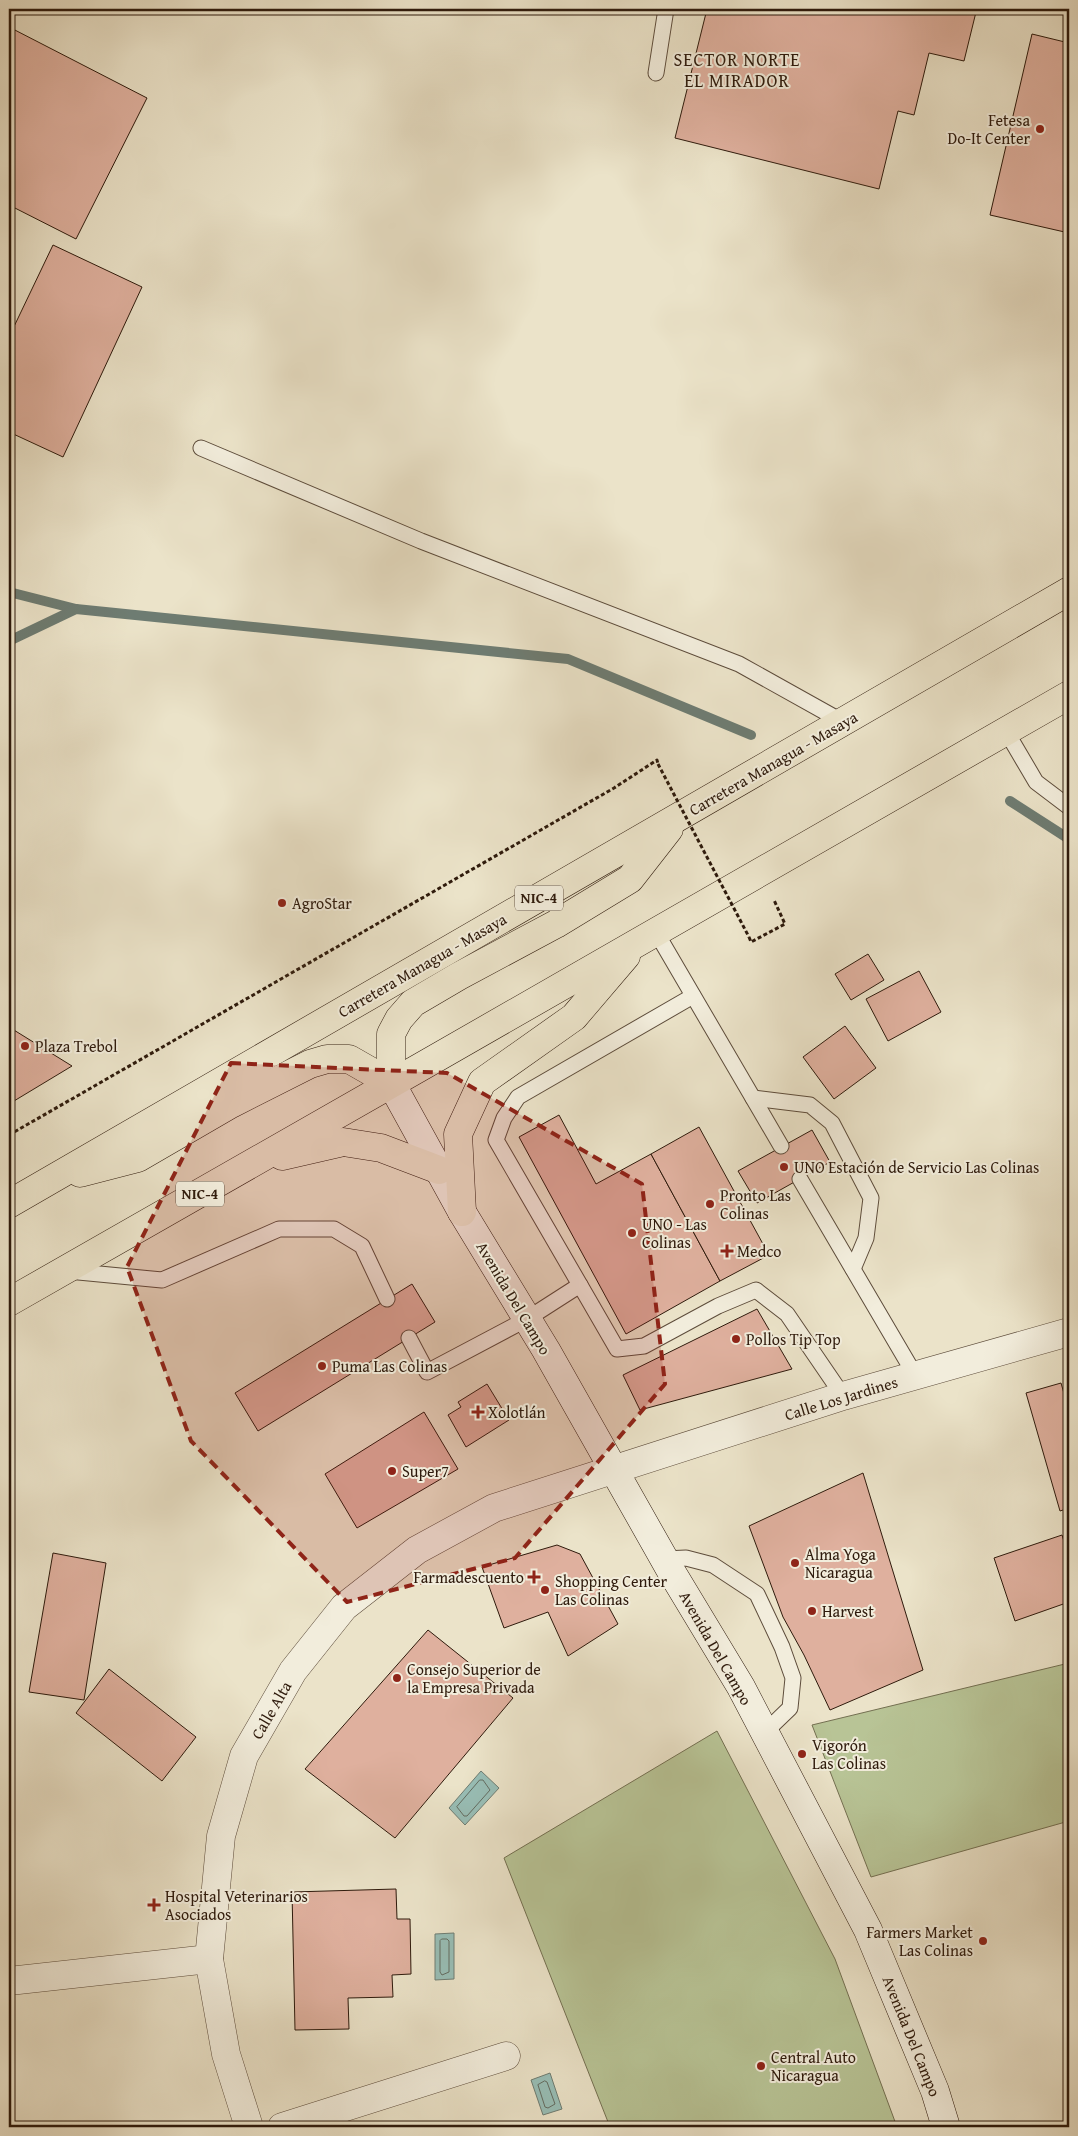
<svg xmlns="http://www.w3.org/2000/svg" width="1078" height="2136" font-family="'Gentium Book Plus',serif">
  <rect width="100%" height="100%" fill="#ebe3c9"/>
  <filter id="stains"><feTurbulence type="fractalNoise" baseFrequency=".004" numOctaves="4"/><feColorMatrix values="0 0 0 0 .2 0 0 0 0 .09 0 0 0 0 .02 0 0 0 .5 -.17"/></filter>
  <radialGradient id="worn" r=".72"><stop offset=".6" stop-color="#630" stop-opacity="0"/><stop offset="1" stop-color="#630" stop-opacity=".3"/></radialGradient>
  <g fill="#b8c496" stroke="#736f51">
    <path d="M1069 1663V1821L871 1877 812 1725Z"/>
    <path d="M717 1731 835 1959 897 2127H610L504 1858Z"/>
  </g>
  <g fill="#98beb6" stroke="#6e7c72">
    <path d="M481 1771 499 1788 465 1825 449 1808Z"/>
    <path d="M454 1933V1979L435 1980V1934Z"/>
    <path d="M550 2073 562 2109 543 2115 531 2080Z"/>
  </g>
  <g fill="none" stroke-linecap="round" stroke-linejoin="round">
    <g stroke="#636c61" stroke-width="1">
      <path d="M480 1780H483L490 1790 467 1816H464L457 1807Z"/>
      <path d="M442 1939H447L449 1941V1972L442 1975 440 1972V1941Z"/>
      <path d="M545 2081 547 2082 555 2104 548 2108 545 2107 538 2085Z"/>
    </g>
    <g stroke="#6e7c72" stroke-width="10">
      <path d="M9 592 76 609"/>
      <path d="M9 641 76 609 568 659 751 735"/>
      <path d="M1010 801 1069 839"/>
    </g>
  </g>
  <g fill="#dfb09e" stroke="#2e1a0c">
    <path d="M707 9H965L976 12 964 61 929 53 914 115 898 111 879 189 675 138Z"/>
    <path d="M9 27 147 98 76 239 9 205Z"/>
    <path d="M1032 34 1069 43V233L990 215Z"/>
    <path d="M53 245 142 287 63 457 9 432V337Z"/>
    <path d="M868 954 884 980 851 1000 835 974Z"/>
    <path d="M919 971 941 1012 888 1041 866 999Z"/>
    <path d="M845 1026 876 1068 834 1099 803 1057Z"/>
    <path d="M9 1027 72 1066 9 1104Z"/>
    <path d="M559 1115 596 1184 651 1154 720 1281 626 1334 519 1137Z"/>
    <path d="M699 1127 769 1255 720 1281 651 1154Z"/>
    <path d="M812 1130 830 1162 757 1203 738 1171Z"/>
    <path d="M412 1284 435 1322 258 1431 235 1393Z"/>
    <path d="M757 1309 792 1369 640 1410 623 1375Z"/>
    <path d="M1061 1383 1067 1404 1069 1403V1508L1060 1511 1026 1393Z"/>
    <path d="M487 1384 509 1420 466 1447 448 1415 461 1407 458 1402Z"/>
    <path d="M424 1412 458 1469 357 1528 325 1474Z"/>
    <path d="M863 1473 923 1670 830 1710 804 1655 783 1617 749 1526Z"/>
    <path d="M1062 1535 1069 1558V1602L1015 1621 994 1558Z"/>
    <path d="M557 1545 580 1554 618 1624 568 1656 548 1612 504 1628 482 1567Z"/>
    <path d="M53 1553 106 1563 84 1700 29 1692Z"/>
    <path d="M428 1630 513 1698 395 1838 305 1769Z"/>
    <path d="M109 1669 196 1737 162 1781 76 1713Z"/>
    <path d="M396 1889 397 1919H410L411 1974 392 1975 393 1997 348 1998 349 2029 295 2030 292 1892Z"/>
  </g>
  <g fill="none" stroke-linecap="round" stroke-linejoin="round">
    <defs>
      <g id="lane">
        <path d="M656 73 666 9"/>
        <path d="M201 448 421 541 739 664 843 722"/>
        <path d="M1006 731 1036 782 1069 807"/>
        <path d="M656 932 781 1146"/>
        <path d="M753 1098 810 1105 832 1123 871 1198 866 1238 853 1269"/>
        <path d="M800 1179 915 1375"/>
        <path d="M68 1271 162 1280 279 1229H334L362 1246 387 1299"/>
        <path d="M580 1285 496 1140 504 1118 518 1097 693 996"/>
        <path d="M409 1338 427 1372 527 1319 580 1285 617 1349 644 1346 718 1306 756 1290 787 1314 843 1396"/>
        <path d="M664 1559 686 1558 713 1565 757 1594 782 1647 793 1678 790 1708 764 1733"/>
      </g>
      <g id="street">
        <path d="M9 1981 209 1959"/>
        <path d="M249 2127 226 2054 209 1959 221 1836 244 1756 293 1671 344 1607 417 1550 494 1508 843 1396 1069 1332"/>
        <path d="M282 2127 506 2056"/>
      </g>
      <path id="secondary" d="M391 1083 462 1212 546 1350 671 1571 741 1687 868 1930 935 2091 946 2127"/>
      <g id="highway">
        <path d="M391 1083V1034L399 1019 413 1003 459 976 556 924 630 879 669 829"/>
        <path d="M282 1156 343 1142 381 1148 439 1170"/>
        <path d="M80 1173 138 1158 231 1104 310 1064 327 1059H349L391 1083"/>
        <path d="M9 1204 1069 591"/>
        <path d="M462 1212 458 1134 482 1082 574 1017 626 956"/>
        <path d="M9 1302C363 1101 716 897 1069 695"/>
      </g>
    </defs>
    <use href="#lane" stroke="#5d4c3b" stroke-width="17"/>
    <use href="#street" stroke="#5d4c3b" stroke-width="29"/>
    <use href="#secondary" stroke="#2e1a0c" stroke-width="29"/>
    <use href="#highway" stroke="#2e1a0c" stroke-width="29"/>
    <g stroke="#2e1a0c" stroke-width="3" stroke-dasharray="4 2.5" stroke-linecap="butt">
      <path d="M749 937 751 942 785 924 774 900"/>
      <path d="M9 1135 614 788 657 760 658 764"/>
    </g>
    <use href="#lane" stroke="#f2eddc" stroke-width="15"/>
    <use href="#street" stroke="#f2eddc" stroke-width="28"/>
    <use href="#secondary" stroke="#f2eddc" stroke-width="28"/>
    <use href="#highway" stroke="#ebe3c9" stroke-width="28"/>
    <path stroke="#2e1a0c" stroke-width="3" stroke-dasharray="4 2.5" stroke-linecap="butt" d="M658 764 749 937"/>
  </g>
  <path fill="#8f2418" fill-opacity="0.2" stroke="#8f2418" stroke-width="4" stroke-dasharray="10 6" stroke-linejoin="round" d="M231 1063 447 1073 642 1184 665 1384 515 1558 347 1602 191 1441 127 1267Z"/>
  <g fill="#8f2418" stroke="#f2eddc" stroke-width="2">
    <circle cx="1040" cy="129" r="5"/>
    <circle cx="282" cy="903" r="5"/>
    <circle cx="25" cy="1046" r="5"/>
    <circle cx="784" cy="1167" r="5"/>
    <circle cx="710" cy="1204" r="5"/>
    <circle cx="632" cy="1233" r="5"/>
    <path d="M724.5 1243.5h5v5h5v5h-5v5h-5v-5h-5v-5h5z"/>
    <circle cx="736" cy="1339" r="5"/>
    <circle cx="322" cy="1366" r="5"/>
    <path d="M475.5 1404.5h5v5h5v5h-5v5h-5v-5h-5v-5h5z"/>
    <circle cx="392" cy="1471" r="5"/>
    <circle cx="795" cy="1563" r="5"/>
    <path d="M531.5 1569.5h5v5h5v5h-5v5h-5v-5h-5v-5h5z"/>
    <circle cx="545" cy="1590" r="5"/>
    <circle cx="812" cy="1611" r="5"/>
    <circle cx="397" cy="1678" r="5"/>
    <circle cx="802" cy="1754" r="5"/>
    <path d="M151.5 1897.5h5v5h5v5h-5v5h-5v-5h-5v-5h5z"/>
    <circle cx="983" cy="1941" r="5"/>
    <circle cx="761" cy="2066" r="5"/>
  </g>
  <g text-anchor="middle" stroke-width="4" stroke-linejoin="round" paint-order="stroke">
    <g fill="#f2eddc" stroke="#69594a" stroke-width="1">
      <rect x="515" y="885.5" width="48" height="25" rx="4"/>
      <rect x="176" y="1181.5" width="48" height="25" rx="4"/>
    </g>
    <g font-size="15" font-weight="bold" fill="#2e1a0c">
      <text x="539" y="903">NIC-4</text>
      <text x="200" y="1199">NIC-4</text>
    </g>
    <g font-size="16" fill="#2e1a0c" stroke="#f2eddc" text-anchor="start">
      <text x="1030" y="126" text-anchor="end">Fetesa<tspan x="1030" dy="18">Do-It Center</tspan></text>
      <text x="292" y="909">AgroStar</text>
      <text x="35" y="1052">Plaza Trebol</text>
      <text x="794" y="1173">UNO Estación de Servicio Las Colinas</text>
      <text x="720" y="1201">Pronto Las<tspan x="720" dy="18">Colinas</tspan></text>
      <text x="642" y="1230">UNO - Las<tspan x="642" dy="18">Colinas</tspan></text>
      <text x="737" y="1257">Medco</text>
      <text x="746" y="1345">Pollos Tip Top</text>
      <text x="332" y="1372">Puma Las Colinas</text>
      <text x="488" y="1418">Xolotlán</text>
      <text x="402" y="1477">Super7</text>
      <text x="805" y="1560">Alma Yoga<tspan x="805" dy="18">Nicaragua</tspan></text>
      <text x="524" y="1583" text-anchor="end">Farmadescuento</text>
      <text x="555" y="1587">Shopping Center<tspan x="555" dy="18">Las Colinas</tspan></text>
      <text x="822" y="1617">Harvest</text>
      <text x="407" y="1675">Consejo Superior de<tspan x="407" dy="18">la Empresa Privada</tspan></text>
      <text x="812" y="1751">Vigorón<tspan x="812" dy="18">Las Colinas</tspan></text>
      <text x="165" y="1902">Hospital Veterinarios<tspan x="165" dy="18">Asociados</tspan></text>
      <text x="973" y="1938" text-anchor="end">Farmers Market<tspan x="973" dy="18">Las Colinas</tspan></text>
      <text x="771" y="2063">Central Auto<tspan x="771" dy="18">Nicaragua</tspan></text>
    </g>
    <g font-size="16" fill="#2e1a0c" stroke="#f2eddc">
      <text transform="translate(773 763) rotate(-30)" y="6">Carretera Managua - Masaya</text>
      <text transform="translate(422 965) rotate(-30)" y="6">Carretera Managua - Masaya</text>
      <text transform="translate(514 1298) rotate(59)" y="6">Avenida Del Campo</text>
      <text transform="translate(841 1398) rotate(-17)" y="6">Calle Los Jardines</text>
      <text transform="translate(716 1648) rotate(60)" y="6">Avenida Del Campo</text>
      <text transform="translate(271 1710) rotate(-60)" y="6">Calle Alta</text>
      <text transform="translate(912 2036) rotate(68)" y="6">Avenida Del Campo</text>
    </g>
    <g font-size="18" letter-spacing="1" fill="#2e1a0c" stroke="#f2eddc">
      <text x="737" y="66">SECTOR NORTE<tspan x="737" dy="21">EL MIRADOR</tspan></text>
    </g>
  </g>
  <rect width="1078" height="2136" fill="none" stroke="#ebe3c9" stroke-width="30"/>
  <rect x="10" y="10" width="1058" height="2116" fill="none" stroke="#2e1a0c" stroke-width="2.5"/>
  <rect x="15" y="15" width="1048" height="2106" fill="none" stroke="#2e1a0c"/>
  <rect width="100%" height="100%" filter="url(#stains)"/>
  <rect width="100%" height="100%" fill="url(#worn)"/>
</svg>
